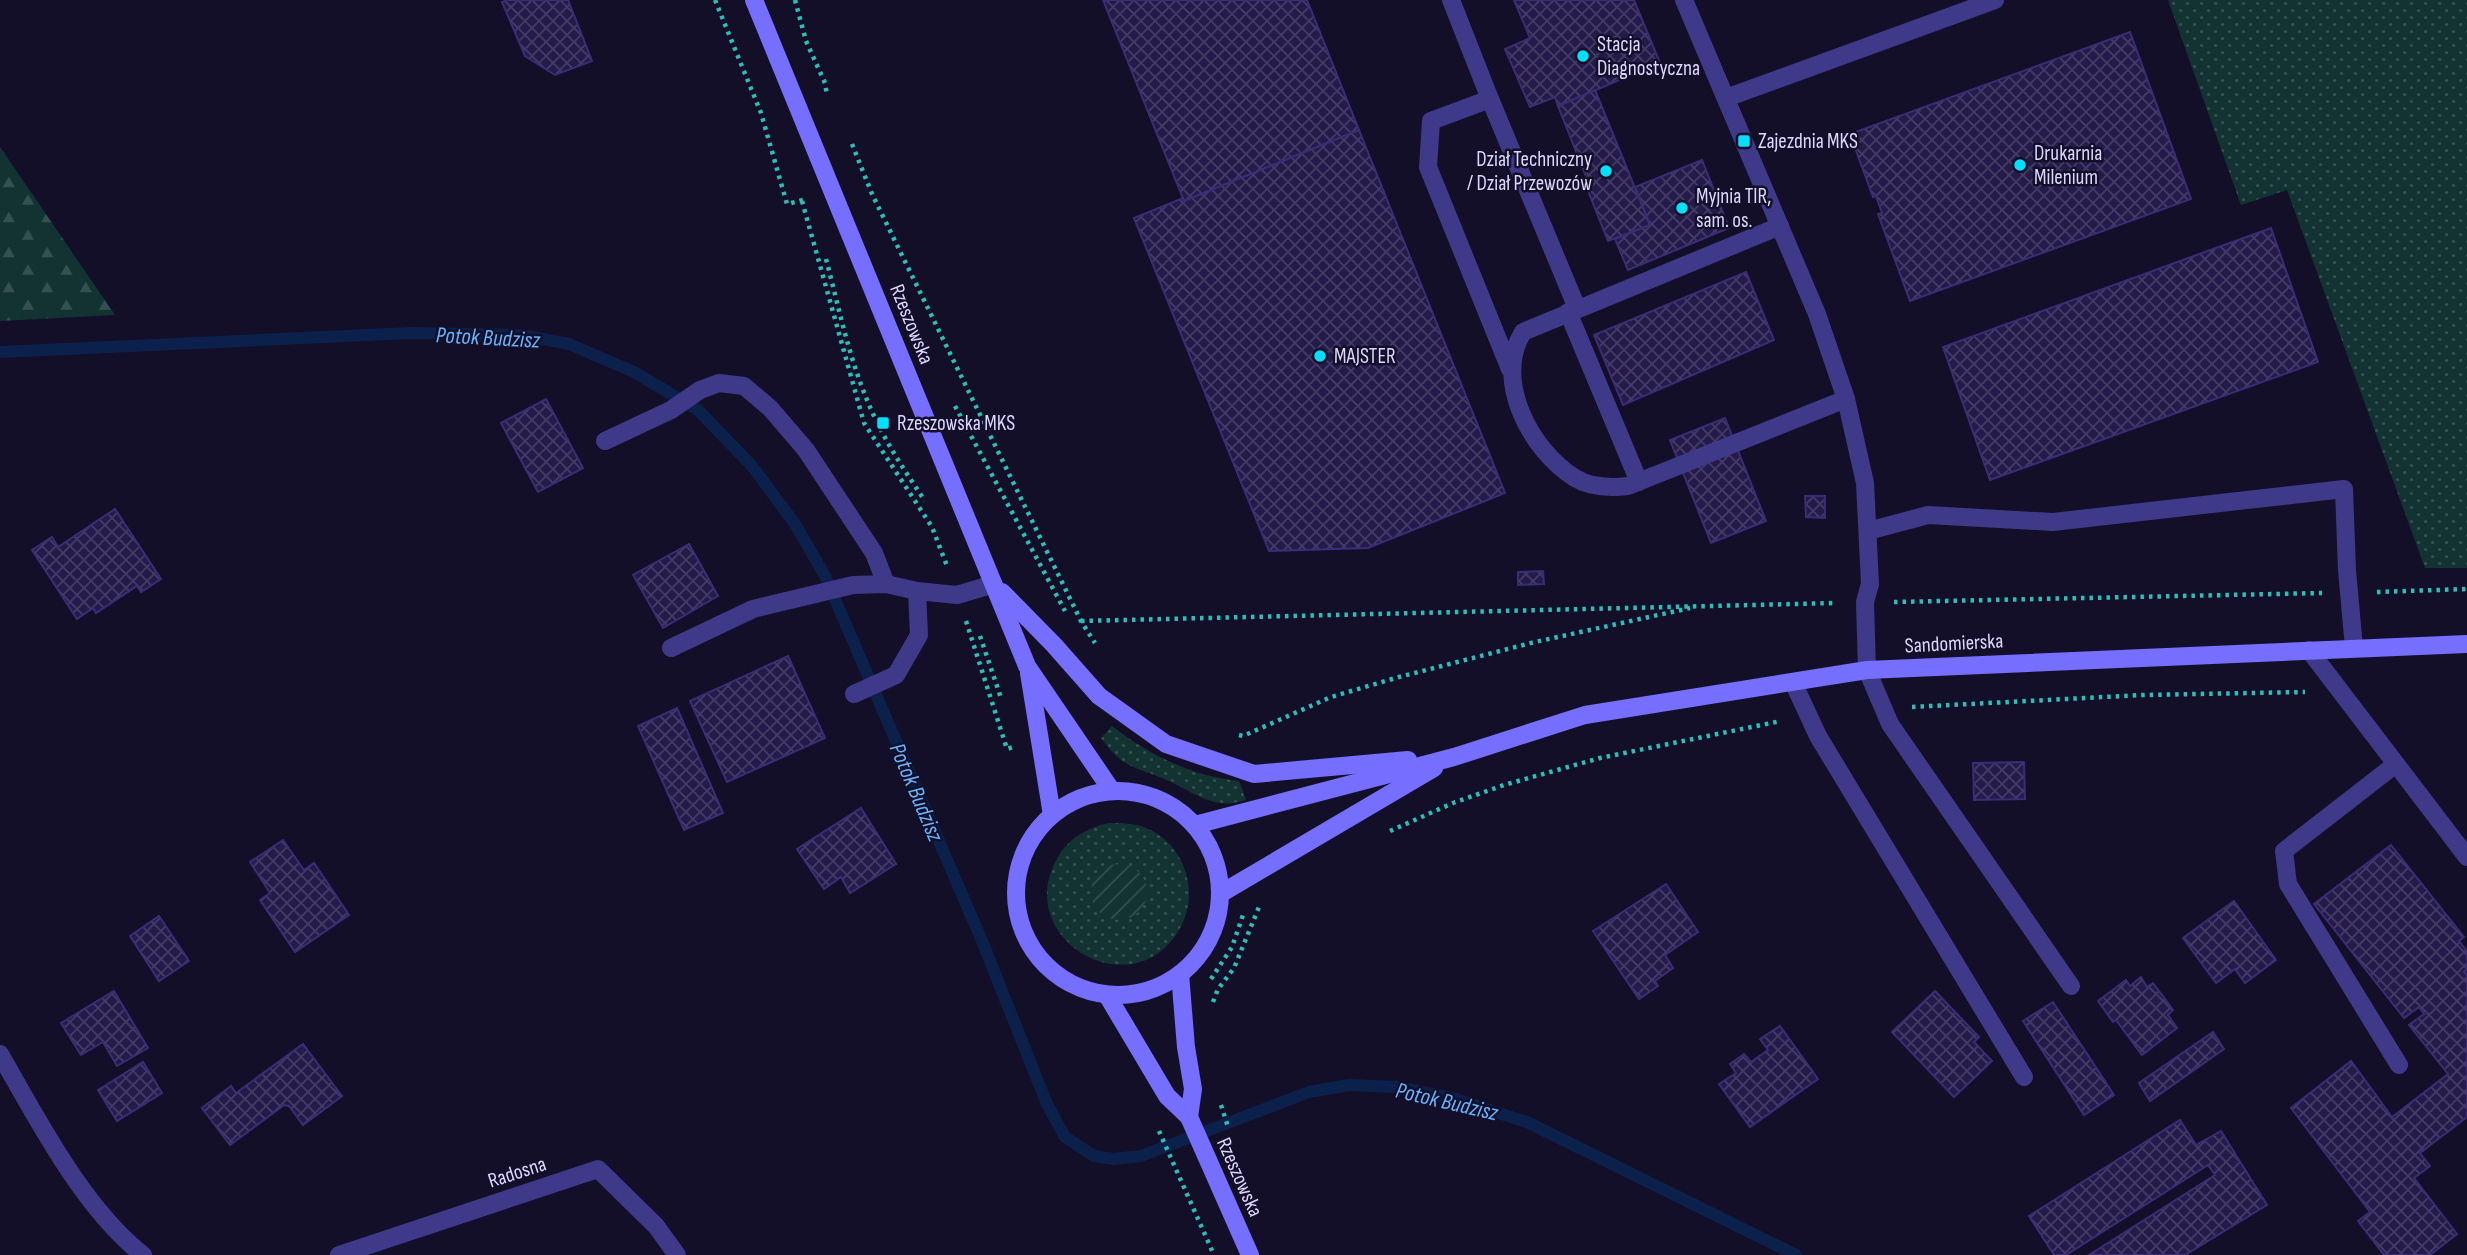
<svg xmlns="http://www.w3.org/2000/svg" width="2467" height="1255" font-family="'Sofia Sans Condensed',sans-serif">
  <defs>
    <pattern id="grass-dots" width="8" height="8" patternUnits="userSpaceOnUse" patternTransform="scale(1.75)"><rect width="8" height="8" fill="#123332"/><path d="M2 2h.1M6 6h.1" fill="none" stroke="#345051" stroke-width="1.8" stroke-linecap="round"/></pattern>
    <pattern id="forest-firs" width="22" height="20" patternUnits="userSpaceOnUse" patternTransform="scale(1.75)"><rect width="22" height="20" fill="#123332"/><path d="M5 1l3.5 6h-7zM16 11l3.5 6h-7z" fill="#345051"/></pattern>
    <pattern id="garden-furrows" width="10" height="10" patternUnits="userSpaceOnUse" patternTransform="scale(1.75)"><rect width="10" height="10" fill="#123332"/><path d="M-1 1l2-2M0 10L10 0M9 11l2-2" fill="none" stroke="#345051"/></pattern>
    <pattern id="building-cross-hatch" width="8" height="8" patternUnits="userSpaceOnUse" patternTransform="scale(1.75)"><rect width="8" height="8" fill="#251b4a"/><path d="M0 0l8 8M0 8l8-8" fill="none" stroke="#443b65"/></pattern>
  </defs>
  <rect width="100%" height="100%" fill="#140f29"/>
  <g fill="url(#grass-dots)">
    <path d="M2168 0H2467V568H2425L2287 190 2241 205Z"/>
    <path d="M1112 726C1149 755 1192 776 1239 781L1246 800C1215 811 1195 793 1169 781 1136 766 1125 771 1101 738Z"/>
    <path d="M1109 823C1122 823 1134 823 1146 828 1185 844 1201 893 1179 930 1132 1010 1010 938 1058 857 1069 838 1087 828 1109 823Z"/>
  </g>
  <path fill="url(#forest-firs)" d="M0 147 115 315 0 321Z"/>
  <circle fill="url(#garden-furrows)" cx="1119" cy="892" r="28"/>
  <g fill="none" stroke-linecap="round" stroke-linejoin="round">
    <path stroke="#0b214c" stroke-width="12" d="M0 352 411 333 522 335 569 344 634 372 698 410 752 466 795 524 825 576 982 941 1047 1104 1065 1137 1094 1156 1113 1159 1141 1156 1309 1092 1349 1085 1397 1087 1452 1098 1527 1122 1796 1255"/>
  </g>
  <g fill="url(#building-cross-hatch)" stroke="#3c2c77" stroke-width="2">
    <path d="M507 0H568L592 61 555 75 525 56 502 2Z"/>
    <path d="M1103 0H1307L1359 130 1184 201Z"/>
    <path d="M1514 0H1634L1660 63 1558 106 1555 97 1530 107 1505 49 1530 38Z"/>
    <path d="M2130 32 2191 199 1910 301 1878 214 1882 213 1876 196 1873 197 1850 134Z"/>
    <path d="M1595 90 1650 225 1608 241 1584 181 1587 179 1558 106Z"/>
    <path d="M1359 130 1505 493 1368 548 1269 551 1134 218 1183 198 1184 201Z"/>
    <path d="M1702 160 1729 228 1628 270 1615 239 1650 225 1635 187Z"/>
    <path d="M2271 228 2318 362 1990 480 1943 347Z"/>
    <path d="M1746 272 1774 340 1623 405 1594 335Z"/>
    <path d="M546 399 583 468 538 492 501 423Z"/>
    <path d="M1725 418 1766 521 1711 543 1670 440Z"/>
    <path d="M1805 496H1825V518L1806 517Z"/>
    <path d="M115 509 161 579 141 592 137 586 96 613 93 608 77 619 32 550 52 537 58 547Z"/>
    <path d="M689 544 718 596 663 628 633 575Z"/>
    <path d="M1543 571 1544 584 1518 585V572Z"/>
    <path d="M788 656 825 738 727 782 690 701Z"/>
    <path d="M677 708 723 813 684 830 638 726Z"/>
    <path d="M2024 762 2025 799 1974 800 1973 763Z"/>
    <path d="M861 808 896 864 850 893 841 877 824 889 797 849Z"/>
    <path d="M283 840 304 870 314 863 349 915 295 952 260 900 270 893 250 862Z"/>
    <path d="M2391 845 2464 937 2459 941 2467 951V969L2464 972 2467 975V1117L2420 1153 2430 1166 2414 1178 2457 1234 2430 1255H2384L2358 1221 2370 1212 2291 1108 2351 1061 2392 1117 2448 1074 2409 1025 2424 1014 2419 1007 2404 1018 2314 904Z"/>
    <path d="M1666 884 1698 932 1665 955 1673 968 1655 981 1658 986 1639 999 1593 931Z"/>
    <path d="M2234 901 2276 960 2245 983 2235 969 2216 983 2183 938Z"/>
    <path d="M159 916 189 961 159 981 130 936Z"/>
    <path d="M2141 977 2147 987 2153 983 2173 1010 2168 1015 2177 1028 2142 1055 2116 1020 2113 1022 2098 1001 2126 980 2130 986Z"/>
    <path d="M114 991 148 1048 117 1066 103 1042 81 1055 61 1023Z"/>
    <path d="M1935 991 1979 1037 1974 1042 1992 1061 1954 1097 1892 1032Z"/>
    <path d="M2053 1002 2114 1095 2084 1115 2023 1021Z"/>
    <path d="M1780 1026 1818 1079 1750 1127 1719 1084 1736 1073 1730 1064 1744 1054 1751 1062 1768 1050 1760 1039Z"/>
    <path d="M2213 1032 2224 1049 2150 1101 2139 1083Z"/>
    <path d="M303 1044 342 1096 303 1125 289 1106 284 1105 230 1145 202 1108 231 1086 236 1093Z"/>
    <path d="M143 1062 162 1093 117 1121 98 1090Z"/>
    <path d="M2180 1120 2196 1145 2221 1131 2267 1205 2185 1255H2089L2215 1175 2208 1165 2066 1255H2054L2029 1216Z"/>
  </g>
  <g fill="none" stroke-linecap="round" stroke-linejoin="round">
    <g stroke="#2cbeb8" stroke-width="4.5" stroke-dasharray="3.5 5" stroke-linecap="butt">
      <path d="M715 0 761 113 787 204 803 200"/>
      <path d="M795 0 806 41 825 83 827 95"/>
      <path d="M852 144 872 194 1081 621 1095 643"/>
      <path d="M802 201 864 423 932 527 947 566"/>
      <path d="M826 259C840 312 851 368 875 418 889 448 907 474 925 501"/>
      <path d="M955 406 1065 611"/>
      <path d="M2377 592 2467 589"/>
      <path d="M1894 602 2322 593"/>
      <path d="M966 621 1007 749 1013 747"/>
      <path d="M1081 621 1836 603"/>
      <path d="M980 636 1001 698"/>
      <path d="M1912 707 2143 695 2305 692"/>
      <path d="M1239 735 1243 736 1331 697 1399 677 1535 642 1690 608"/>
      <path d="M1390 831 1453 803 1504 785 1600 758 1781 721"/>
      <path d="M1211 979 1232 947 1243 915"/>
      <path d="M1213 1002 1218 989 1234 968 1259 907"/>
      <path d="M1221 1105 1228 1127"/>
      <path d="M1159 1131 1214 1255"/>
    </g>
    <g stroke="#3e3989" stroke-width="18">
      <path d="M1451 0 1490 99 1431 121 1428 167 1510 369"/>
      <path d="M1684 0 1817 314 1846 399 1865 483 1870 584 1865 602 1867 670 1890 724 2071 986"/>
      <path d="M1726 98 1995 0"/>
      <path d="M1490 99 1577 308"/>
      <path d="M1780 226 1523 332C1493 380 1531 451 1575 478 1591 488 1610 488 1628 486L1846 399"/>
      <path d="M1568 312 1639 482"/>
      <path d="M605 441 671 410 700 390 719 383 744 386 770 408 806 450 874 553 886 584"/>
      <path d="M1868 531 1928 515 2053 522 2344 489 2347 570 2354 648"/>
      <path d="M671 648 753 609 853 585 886 584 917 591 957 595 994 584"/>
      <path d="M1793 682 1818 736 2024 1077"/>
      <path d="M854 694 896 675 919 635 917 591"/>
      <path d="M2396 764 2284 851 2288 884 2399 1065"/>
    </g>
    <g stroke="#3e3989" stroke-width="18">
      <path d="M2309 650 2467 857"/>
      <path d="M0 1054C38 1120 83 1208 143 1255"/>
      <path d="M339 1255 598 1169 656 1226 677 1255"/>
    </g>
    <g stroke="#756eff" stroke-width="18">
      <path d="M754 0 1027 666 1112 791"/>
      <path d="M1002 592 1054 645 1099 696 1166 744 1254 774 1408 760"/>
      <path d="M1029 673 1052 815"/>
      <circle cx="1118" cy="893" r="102"/>
      <path d="M1195 825 1454 757 1585 715 1867 670 2467 644"/>
      <path d="M1220 894 1434 768"/>
      <path d="M1180 974 1186 1047 1193 1089 1189 1117"/>
      <path d="M1107 995 1167 1096 1189 1117 1250 1255"/>
    </g>
  </g>
  <g fill="#03e0ff" stroke="#140f29" stroke-width="2.5">
    <circle cx="1583" cy="56" r="7"/>
    <rect x="1737" y="134" width="14" height="14" rx="3.5"/>
    <circle cx="2020" cy="165" r="7"/>
    <circle cx="1606" cy="171" r="7"/>
    <circle cx="1682" cy="208" r="7"/>
    <circle cx="1320" cy="356" r="7"/>
    <rect x="876" y="416" width="14" height="14" rx="3.5"/>
  </g>
  <g text-anchor="middle" stroke-width="5" stroke-linejoin="round" paint-order="stroke">
    <g font-size="21" fill="#dcd7ff" stroke="#140f29" text-anchor="start">
      <text x="1597" y="51">Stacja<tspan x="1597" dy="24">Diagnostyczna</tspan></text>
      <text x="1758" y="148">Zajezdnia MKS</text>
      <text x="2034" y="160">Drukarnia<tspan x="2034" dy="24">Milenium</tspan></text>
      <text x="1592" y="166" text-anchor="end">Dział Techniczny<tspan x="1592" dy="24">/ Dział Przewozów</tspan></text>
      <text x="1696" y="203">Myjnia TIR,<tspan x="1696" dy="24">sam. os.</tspan></text>
      <text x="1334" y="363">MAJSTER</text>
      <text x="897" y="430">Rzeszowska MKS</text>
    </g>
    <g font-size="21" fill="#dcd7ff" stroke="#140f29">
      <text transform="translate(912 324) rotate(68)" y="7">Rzeszowska</text>
      <text transform="translate(1954 643) rotate(-3)" y="7">Sandomierska</text>
      <text transform="translate(517 1172) rotate(-18)" y="7">Radosna</text>
      <text transform="translate(1240 1177) rotate(66)" y="7">Rzeszowska</text>
    </g>
    <g font-size="23" font-style="italic" fill="#65b4ff" stroke="#140f29">
      <text transform="translate(488 337) rotate(3)" y="8">Potok Budzisz</text>
      <text transform="translate(917 792) rotate(67)" y="8">Potok Budzisz</text>
      <text transform="translate(1447 1101) rotate(13)" y="8">Potok Budzisz</text>
    </g>
  </g>
</svg>
